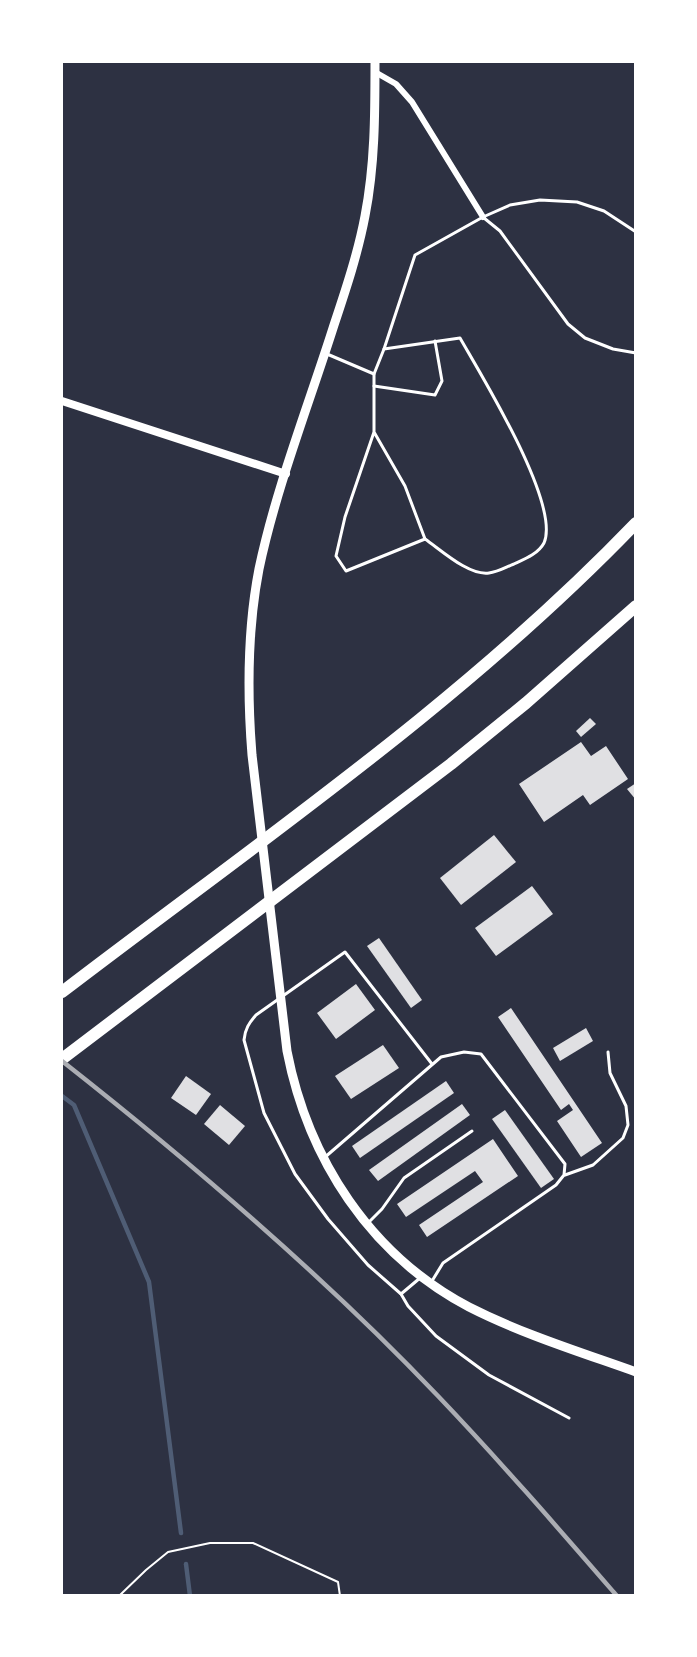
<svg xmlns="http://www.w3.org/2000/svg" width="697" height="1657" font-family="'Fira Sans',sans-serif">
  <rect width="100%" height="100%" fill="#2d3142"/>
  <g fill="none" stroke-linecap="round" stroke-linejoin="round">
    <g stroke="#4f5d75" stroke-width="4.5">
      <path d="M62 1096 74 1105 149 1282 181 1533"/>
      <path d="M186 1564 190 1596"/>
    </g>
  </g>
  <g fill="#e0e0e3">
    <path d="M590 718 596 724 581 737 576 731Z"/>
    <path d="M581 742 591 756 606 746 628 779 590 805 583 795 544 822 519 784Z"/>
    <path d="M636 783V800L627 789Z"/>
    <path d="M494 835 516 862 461 905 440 878Z"/>
    <path d="M532 886 553 914 496 956 475 928Z"/>
    <path d="M379 938 422 1000 411 1008 367 946Z"/>
    <path d="M356 984 375 1010 336 1039 317 1013Z"/>
    <path d="M511 1008 602 1143 581 1157 557 1121 573 1110 569 1104 561 1110 498 1017Z"/>
    <path d="M586 1028 593 1041 560 1061 553 1048Z"/>
    <path d="M383 1045 399 1068 351 1099 335 1076Z"/>
    <path d="M186 1076 211 1094 196 1115 171 1098Z"/>
    <path d="M446 1081 454 1093 360 1158 352 1146Z"/>
    <path d="M462 1104 470 1115 378 1181 369 1170Z"/>
    <path d="M220 1105 245 1126 229 1145 204 1124Z"/>
    <path d="M505 1110 554 1179 541 1188 492 1119Z"/>
    <path d="M493 1139 518 1176 427 1237 419 1225 483 1182 475 1171 406 1217 397 1204Z"/>
  </g>
  <g fill="none" stroke-linecap="round" stroke-linejoin="round">
    <path stroke="#fff" stroke-width="2" d="M119 1596 146 1570 168 1552 210 1543H253L338 1582 340 1596"/>
    <g stroke="#fff" stroke-width="3">
      <path d="M484 218 500 231 568 324 585 338 613 349 636 353"/>
      <path d="M384 349 415 255 483 217 510 205 540 200 577 202 604 211 636 232"/>
      <path d="M327 354 374 374 384 349 460 338C481 375 561 504 544 543 538 554 525 559 514 564 506 567 498 572 489 573 469 576 441 550 425 539"/>
      <path d="M374 374V432L345 517 336 556 346 571 425 539 405 486 374 432"/>
      <path d="M374 386 435 395 442 381 435 341"/>
      <path d="M432 1064 345 952 256 1015C249 1023 245 1029 244 1040L264 1113 295 1174 328 1219 368 1265 401 1294 408 1306 436 1336 489 1375 569 1418"/>
      <path d="M324 1158 441 1057 464 1052 481 1054 565 1164 564 1175 556 1185 443 1263 432 1281"/>
      <path d="M565 1175 593 1165 623 1138 628 1125 626 1106 610 1073 608 1052"/>
      <path d="M368 1223 382 1209 404 1178 472 1131"/>
      <path d="M401 1294 420 1278"/>
    </g>
    <path stroke="#fff" stroke-width="6" d="M375 72 396 84 412 102 483 217"/>
    <path stroke="#fff" stroke-width="8" d="M62 401 286 474"/>
    <path stroke="#fff" stroke-width="9" d="M375 62C375 113 375 165 365 216 358 253 346 289 334 325 309 404 276 488 259 569 247 631 247 692 252 755L287 1051C308 1159 370 1255 469 1307 522 1334 580 1352 636 1372"/>
    <g stroke="#fff" stroke-width="12">
      <path d="M62 992C258 842 464 702 636 523"/>
      <path d="M62 1059 451 764 526 703 636 606"/>
    </g>
    <path stroke="#abadb3" stroke-width="4.5" d="M62 1061C193 1164 322 1274 438 1396 500 1461 558 1528 617 1596"/>
  </g>
  <rect width="697" height="1657" fill="none" stroke="#ffffff" stroke-width="126"/>
</svg>
